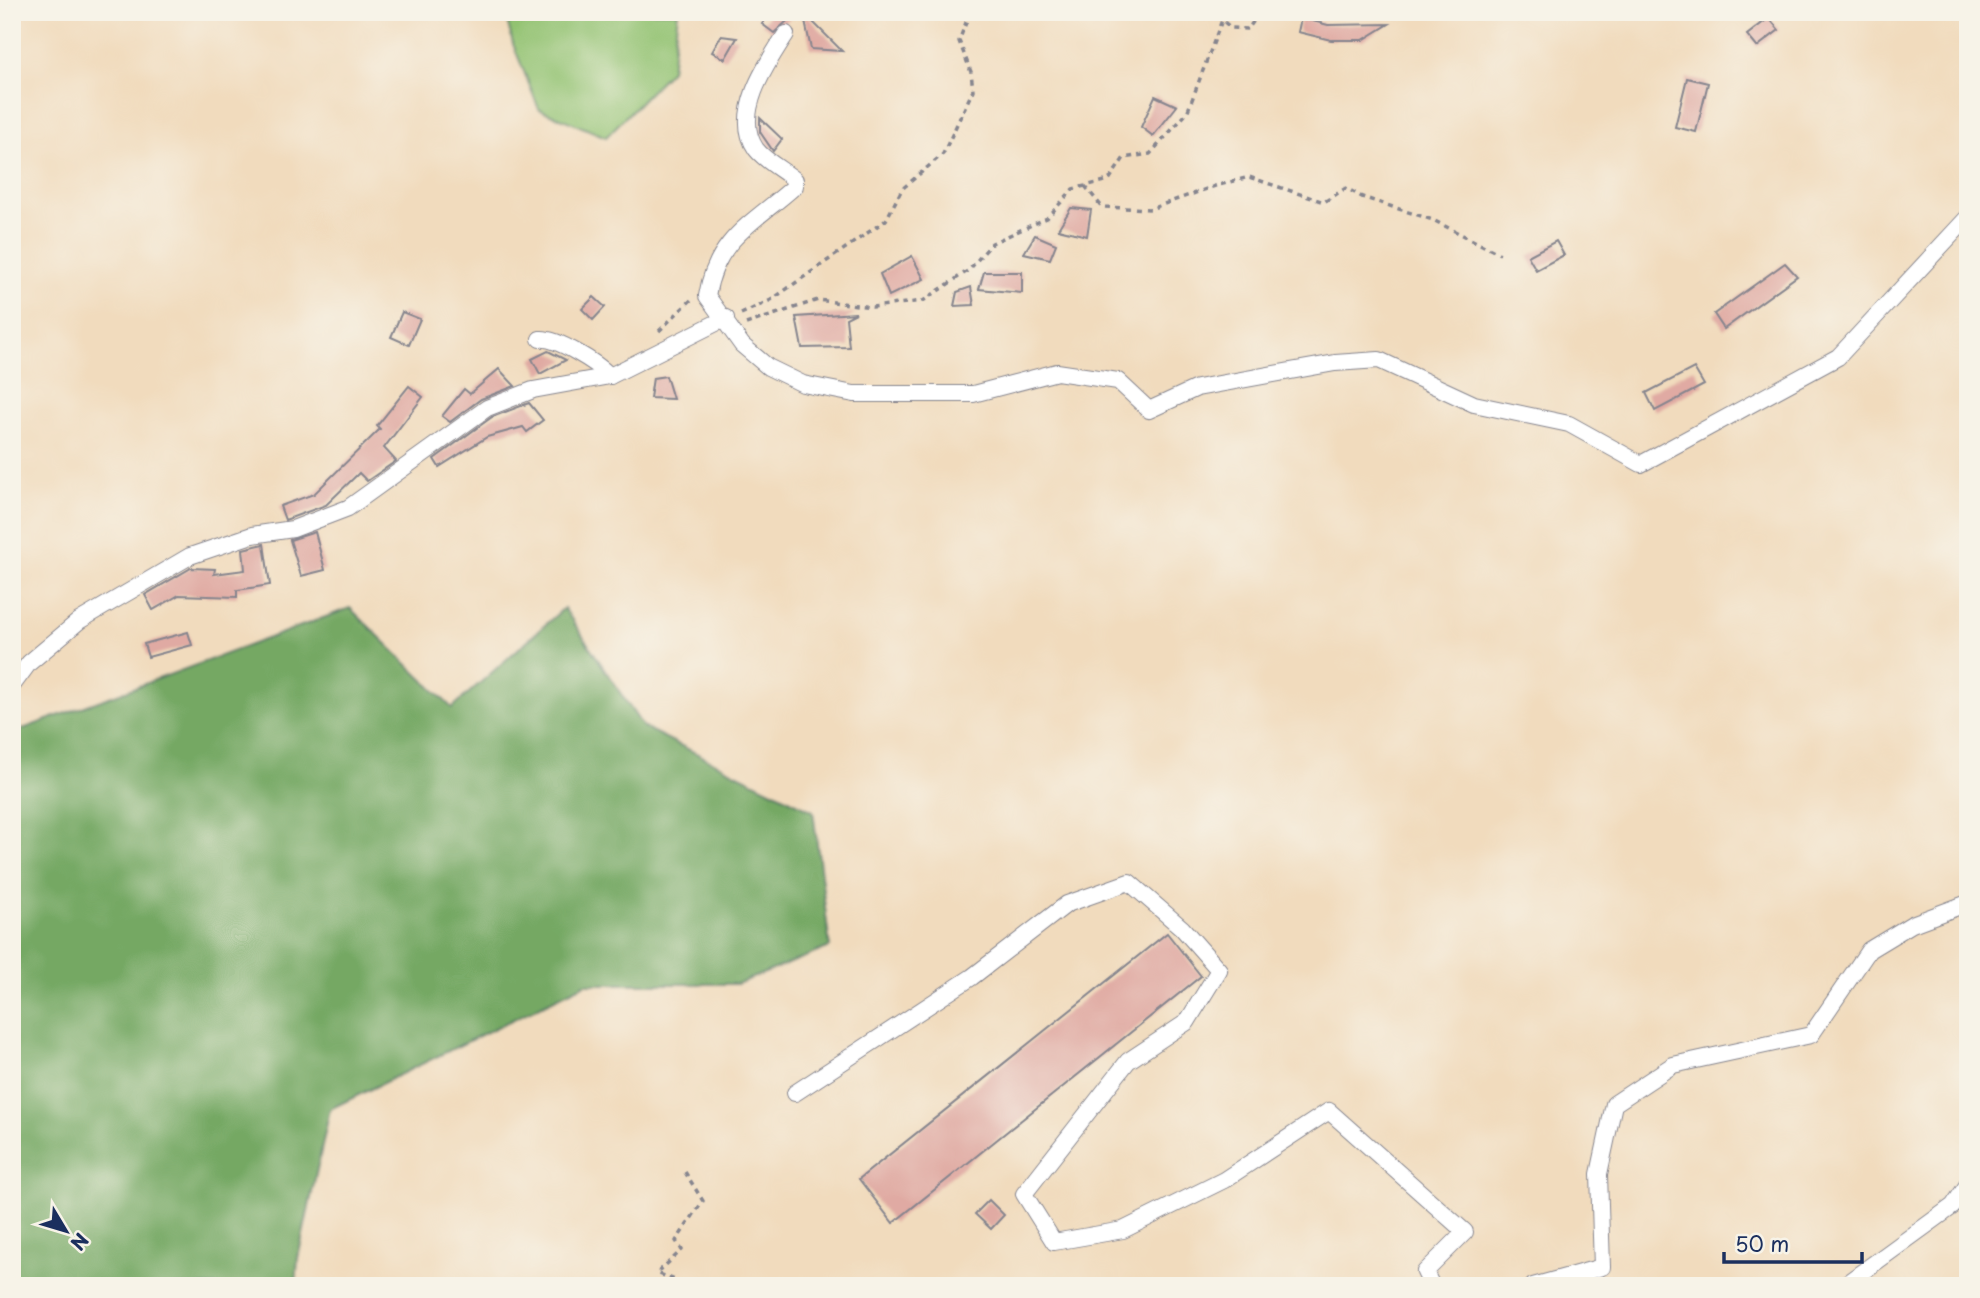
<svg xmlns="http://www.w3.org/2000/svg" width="1980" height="1298" font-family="'Playpen Sans',sans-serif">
  <rect width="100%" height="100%" fill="#f7f3e8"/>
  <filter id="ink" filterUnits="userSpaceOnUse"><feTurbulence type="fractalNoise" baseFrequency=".0143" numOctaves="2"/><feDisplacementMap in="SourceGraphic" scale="14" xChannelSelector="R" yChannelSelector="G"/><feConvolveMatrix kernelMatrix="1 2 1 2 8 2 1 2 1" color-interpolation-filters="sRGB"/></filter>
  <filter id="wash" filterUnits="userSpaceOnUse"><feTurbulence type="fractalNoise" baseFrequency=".00686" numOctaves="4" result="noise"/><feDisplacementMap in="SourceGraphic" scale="28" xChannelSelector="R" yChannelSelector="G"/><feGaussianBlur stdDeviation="1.57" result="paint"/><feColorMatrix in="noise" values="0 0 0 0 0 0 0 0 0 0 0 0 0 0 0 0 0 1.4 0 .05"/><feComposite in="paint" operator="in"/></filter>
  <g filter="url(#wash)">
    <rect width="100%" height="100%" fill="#f1dbbd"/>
    <path fill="#92c271" stroke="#567868" stroke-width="2" d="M505 12H678L671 70 606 137 539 109 513 44Z"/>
    <path fill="#75a863" stroke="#486c60" stroke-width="2" d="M350 608 452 708 564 608 643 727 813 811 830 947 737 984H585L330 1109 298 1258 296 1286H12V744L17 731Z"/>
    <g id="blocks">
      <g fill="#e0aaa3">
        <path d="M771 12H797L774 33 762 24Z"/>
        <path d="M803 12 842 51 811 49Z"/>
        <path d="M1301 18 1328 25 1389 24 1363 40H1331L1298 32Z"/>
        <path d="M1769 18 1779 30 1757 47 1747 35Z"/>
        <path d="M721 36 737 38 725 59 712 52Z"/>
        <path d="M1687 78 1708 83 1696 132 1675 127Z"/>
        <path d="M1155 96 1177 106 1153 136 1141 127Z"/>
        <path d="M760 118 782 139 773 151 760 132Z"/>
        <path d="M1071 208 1091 210 1087 236 1058 229Z"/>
        <path d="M1035 235 1056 244 1050 259 1024 253Z"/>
        <path d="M1556 241 1564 255 1536 270 1528 256Z"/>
        <path d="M912 256 924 279 889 296 880 274Z"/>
        <path d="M1785 263 1797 276 1724 329 1714 314Z"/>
        <path d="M984 272H1022V293L979 289Z"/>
        <path d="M971 287 974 305 954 306 957 292Z"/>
        <path d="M594 297 605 307 593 320 582 309Z"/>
        <path d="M402 312 420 319 409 345 391 337Z"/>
        <path d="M856 313 846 318 849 347 802 348 796 317Z"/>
        <path d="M548 351 566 360 540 374 532 359Z"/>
        <path d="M1694 368 1704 385 1655 411 1646 393Z"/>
        <path d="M499 369 515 386 481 399 450 422 442 416 464 389 470 394Z"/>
        <path d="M666 376 673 399 650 398 653 378Z"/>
        <path d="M409 386 423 397 384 448 396 461 367 481 359 473 326 505 285 520 280 506 314 494 380 429 377 426Z"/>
        <path d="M529 403 543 420 527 432 523 427 487 437 439 467 434 459 492 417Z"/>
        <path d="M315 532 325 570 301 576 290 540Z"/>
        <path d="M264 544 270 585 237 590V597L179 595 153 610 145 595 191 568 215 569 214 574 245 570 243 549Z"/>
        <path d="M188 632 192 645 148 657 144 644Z"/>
        <path d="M1167 933 1201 976 893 1223 859 1179Z"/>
        <path d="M989 1200 1004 1215 991 1229 975 1214Z"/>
      </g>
    </g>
  </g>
  <g filter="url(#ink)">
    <use href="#blocks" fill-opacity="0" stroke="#86858e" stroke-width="2"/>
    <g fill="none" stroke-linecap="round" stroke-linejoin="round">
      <defs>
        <g id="street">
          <path d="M786 34C767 63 732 114 756 149 765 161 783 170 795 180V186C755 222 716 238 707 296L742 345 768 367 803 384 854 394H973L1057 372 1118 381 1149 410 1197 388 1335 363 1379 360 1474 404 1569 424 1641 464 1838 357 1968 217"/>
          <path d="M540 339C556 337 597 363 610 376"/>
          <path d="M12 686 29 663 79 621 190 556 252 535 293 529 348 508 487 408 533 390 610 376 726 318"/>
          <path d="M795 1093 972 977 1067 904 1129 882 1182 928 1219 970 1187 1022 1128 1061 1024 1194 1054 1242 1123 1230 1224 1180 1329 1111 1465 1232 1425 1272 1432 1286"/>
          <path d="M1533 1286 1602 1267 1599 1174 1614 1104 1673 1065 1811 1035 1869 950 1912 924 1968 903"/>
          <path d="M1843 1286 1953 1206 1968 1184"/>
        </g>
      </defs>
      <use href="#street" stroke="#86858e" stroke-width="18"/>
      <g stroke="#86858e" stroke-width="3.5" stroke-dasharray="5 5" stroke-linecap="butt">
        <path d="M1085 186 1102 207 1150 209 1215 186 1249 177 1324 202 1346 188 1362 197 1433 220 1500 254"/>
        <path d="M741 314 771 300 886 220 902 189 943 154 973 90 971 72 959 41 970 12"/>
        <path d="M746 324 818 300 872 307 923 301 969 270 992 243 1047 218 1073 189 1109 180 1124 158 1150 154 1187 113 1222 20 1231 28 1248 29 1260 12"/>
        <path d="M659 331 691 300"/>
        <path d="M669 1286 675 1280 657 1273 682 1250 676 1241 703 1201 685 1172"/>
      </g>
      <use href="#street" stroke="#fff" stroke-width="16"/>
    </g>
  </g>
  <rect width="1980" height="1298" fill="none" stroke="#f7f3e8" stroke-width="42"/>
  <g transform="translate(66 1231) rotate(128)" stroke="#f7f3e8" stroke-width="5" paint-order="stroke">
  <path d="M0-5L12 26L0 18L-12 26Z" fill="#1b2f5e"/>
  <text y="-10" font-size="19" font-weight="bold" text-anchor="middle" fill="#1b2f5e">N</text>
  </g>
  <path d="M1724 1252v10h138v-10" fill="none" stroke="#1b2f5e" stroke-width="3.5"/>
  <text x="1735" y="1252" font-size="21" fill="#1b2f5e" stroke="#f7f3e8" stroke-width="5" paint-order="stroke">50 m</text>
</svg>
